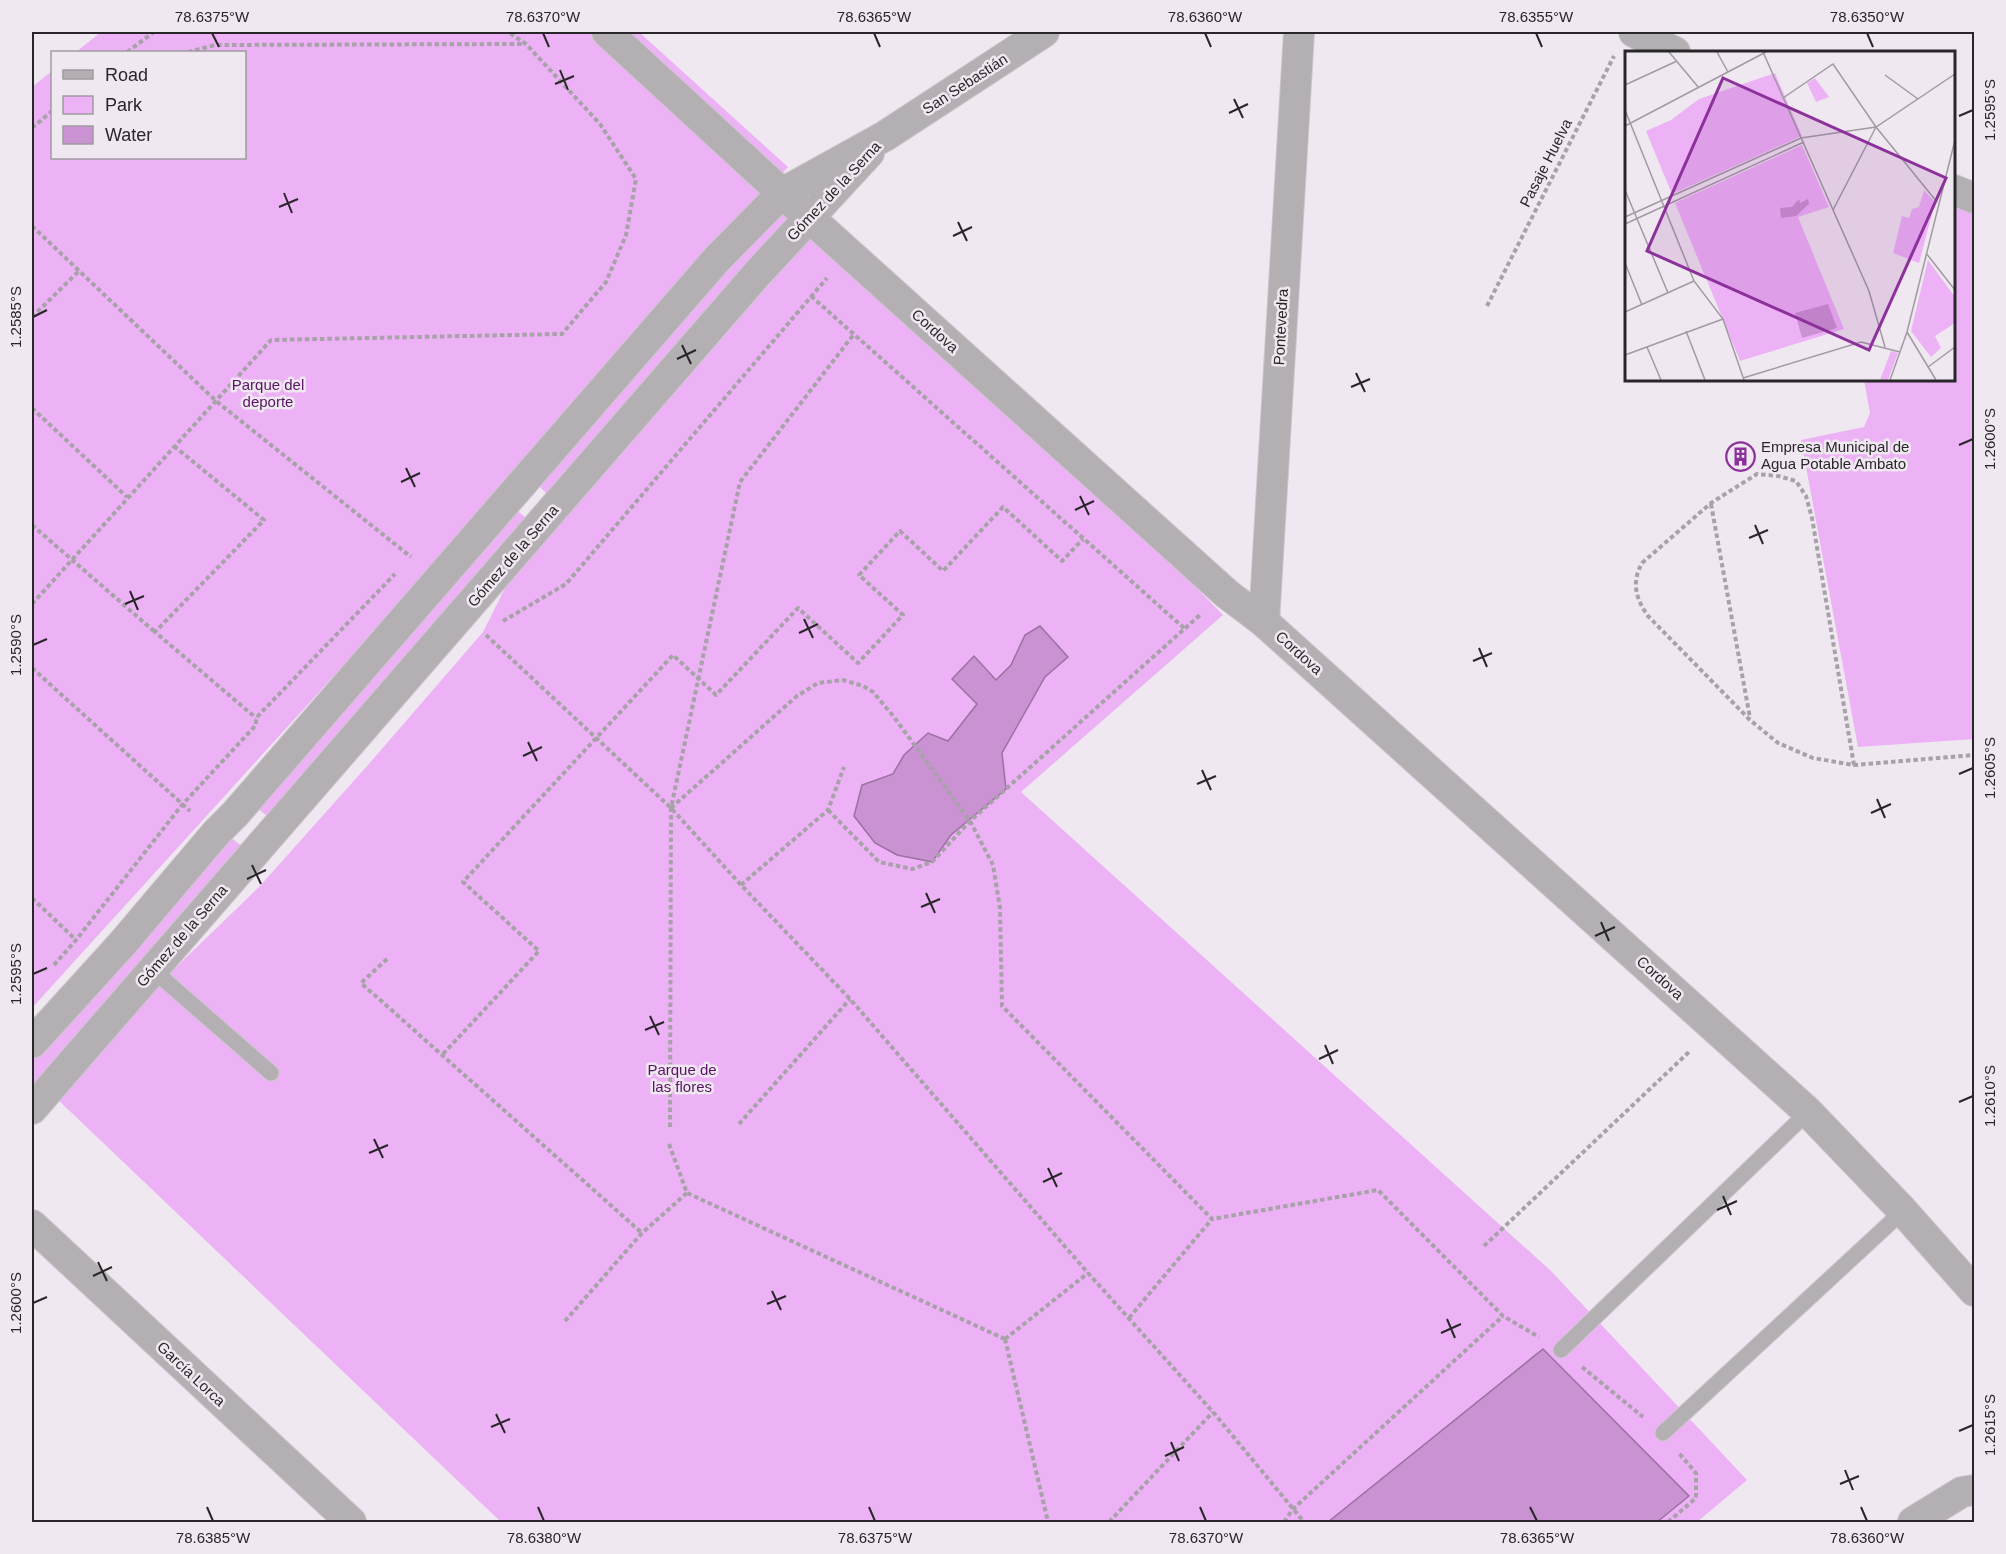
<svg xmlns="http://www.w3.org/2000/svg" width="2006" height="1554" font-family="Arial,sans-serif">
  <rect width="100%" height="100%" fill="#f0e8f1"/>
  <g fill="#edb2f6">
    <path d="M101 32H639L788 167 390 614 32 1008V87L52 71V158H244V52H76Z"/>
    <path d="M1954 198 1974 207V739L1858 747 1801 440 1864 427 1870 413 1864 380H1954Z"/>
    <path d="M780 208 798 223 554 501 539 486Z"/>
    <path d="M811 236 1024 412 1223 615 1021 792 1551 1271 1747 1480 1697 1522H501L55 1097 143 999 259 887 368 765 483 632 511 576 562 522Z"/>
    <path d="M513 507 533 524 271 819 253 805Z"/>
    <path d="M229 836 244 848 32 1088V1053Z"/>
  </g>
  <g fill="#ca91d3" stroke="#9a71a0" stroke-width="1.5">
    <path d="M1040 626 1068 657 1045 677 1002 753 1006 789 951 835 932 862 897 855 875 843 854 816 862 785 893 774 904 755 928 733 948 741 977 704 952 679 974 656 996 680 1011 665 1025 635Z"/>
    <path d="M1543 1349 1689 1496 1657 1522H1328Z"/>
  </g>
  <g fill="none" stroke-linecap="round" stroke-linejoin="round">
    <defs>
      <g id="lane">
        <path d="M153 970 271 1073"/>
        <path d="M1561 1350 1808 1112"/>
        <path d="M1663 1433 1903 1211"/>
      </g>
      <g id="street">
        <path d="M607 32 782 193 1227 594 1264 622 1808 1112 1903 1211 1974 1291"/>
        <path d="M1634 32 1675 52"/>
        <path d="M1954 190 1974 198"/>
        <path d="M1264 622 1299 32"/>
        <path d="M32 1043 122 944 216 833 235 814 717 259 782 193 885 136 1044 32"/>
        <path d="M32 1109 757 274 869 153"/>
        <path d="M32 1225 351 1522"/>
        <path d="M1913 1522 1962 1492 1974 1490"/>
      </g>
    </defs>
    <use href="#lane" stroke="#ccc5cd" stroke-width="17"/>
    <use href="#street" stroke="#ccc5cd" stroke-width="32"/>
    <g stroke="#a7a1a8" stroke-width="4" stroke-dasharray="4.5 3" stroke-linecap="butt">
      <path d="M127 52 154 32"/>
      <path d="M188 52 215 45 525 44"/>
      <path d="M32 128 52 111"/>
      <path d="M32 226 216 401 411 557"/>
      <path d="M811 296 1184 628"/>
      <path d="M1487 306 1614 56"/>
      <path d="M32 317 79 271"/>
      <path d="M32 408 127 497"/>
      <path d="M174 446 264 520 155 632 256 718"/>
      <path d="M1711 504 1750 718"/>
      <path d="M32 525 155 632"/>
      <path d="M32 604 271 340 562 334 606 282 626 235 636 179 600 124 526 44 508 32"/>
      <path d="M503 621 566 584 827 278"/>
      <path d="M486 635 671 808 741 885 850 999 1088 1273 1213 1412 1304 1522"/>
      <path d="M32 668 190 811"/>
      <path d="M1854 765 1812 518 1806 496 1796 481 1778 476 1757 474 1711 503 1642 563C1631 583 1636 599 1648 616L1750 720 1778 743 1813 758 1854 765 1974 755"/>
      <path d="M671 808 797 696 818 683 843 680 863 686 873 692 894 717 970 821 993 865 1000 908 1002 1006 1212 1219 1378 1190 1503 1316 1539 1337"/>
      <path d="M828 810 879 862 912 869 932 862 970 821 1200 615"/>
      <path d="M741 885 828 810 844 767"/>
      <path d="M32 898 76 940"/>
      <path d="M387 959 361 983 642 1233"/>
      <path d="M54 965 76 940 182 805 256 725V718L395 574"/>
      <path d="M443 1054 539 951 463 882 673 655 716 695 798 608 858 663 903 615 859 575 900 531 943 571 1003 507 1062 561 1083 539"/>
      <path d="M739 1124 850 999"/>
      <path d="M670 1127 671 808 740 482 854 334"/>
      <path d="M669 1144 687 1193 1005 1339"/>
      <path d="M1484 1246 1690 1051"/>
      <path d="M1129 1318 1212 1219"/>
      <path d="M565 1321 642 1233 687 1193"/>
      <path d="M1005 1339 1048 1522"/>
      <path d="M1005 1339 1088 1273"/>
      <path d="M1582 1367 1643 1417"/>
      <path d="M1109 1522 1213 1412"/>
      <path d="M1284 1522 1293 1509 1503 1316"/>
      <path d="M1668 1522 1696 1498V1473L1678 1452"/>
    </g>
    <use href="#lane" stroke="#b3afb3" stroke-width="15"/>
    <use href="#street" stroke="#b3afb3" stroke-width="30"/>
  </g>
  <path fill="none" stroke="#29262a" stroke-width="2" d="M212 33 219 47M543 33 549 47M874 33 880 47M1205 33 1211 47M1536 33 1542 47M1867 33 1873 47M560 70 568 90M555 84 574 76M1234 99 1243 118M1229 113 1248 104M1959 116 1973 110M284 193 292 213M279 207 298 199M958 222 967 241M953 236 972 227M33 317 47 310M682 345 691 364M677 359 696 350M1356 373 1365 392M1351 387 1370 379M1959 445 1973 439M406 468 415 487M401 482 420 473M1080 496 1089 515M1075 510 1094 501M1755 525 1763 544M1749 538 1768 530M130 591 138 610M125 604 144 596M804 619 813 638M799 633 818 624M33 645 47 639M1479 648 1487 667M1473 661 1492 653M528 742 537 761M523 756 542 747M1202 770 1211 790M1959 774 1973 768M1197 784 1216 776M1877 799 1885 818M1871 813 1891 804M252 865 261 884M247 879 266 870M926 893 935 913M921 907 940 899M1601 922 1609 941M1595 936 1615 927M33 974 47 968M650 1016 659 1035M645 1030 664 1022M1325 1045 1333 1064M1319 1059 1338 1050M1959 1102 1973 1096M374 1139 383 1158M369 1153 388 1145M1048 1168 1057 1187M1043 1182 1062 1173M1723 1196 1731 1215M1717 1210 1737 1201M98 1262 107 1281M93 1276 112 1267M772 1291 781 1310M33 1303 47 1297M767 1304 786 1296M1447 1319 1455 1338M1441 1333 1461 1324M496 1414 505 1433M491 1427 510 1419M1959 1431 1973 1425M1171 1442 1179 1461M1165 1456 1184 1447M1845 1470 1853 1490M1840 1484 1859 1476M207 1507 213 1521M538 1507 544 1521M869 1507 875 1521M1200 1507 1206 1521M1530 1507 1537 1521M1861 1507 1867 1521"/>
  <defs>
    <symbol id="building-ring" viewBox="-11 -11 22 22"><circle r="9.5" fill="#f0e8f1" stroke="#8c309b" stroke-width="1.5"/><path d="M-4-6H4V6H1V3H-1V6H-4ZM-2.5-4.3h1.7v1.8h-1.7ZM.8-4.3h1.7v1.8H.8ZM-2.5-1h1.7V.8h-1.7ZM.8-1h1.7V.8H.8Z" fill="#8c309b"/></symbol>
  </defs>
  <g fill-rule="evenodd">
    <use href="#building-ring" x="1724" y="440" width="33" height="33"/>
  </g>
  <g text-anchor="middle" stroke-width="5" stroke-linejoin="round" paint-order="stroke">
    <g font-size="15" fill="#29262a" stroke="#f0e8f1">
      <text transform="translate(965 84) rotate(-33)" y="5">San Sebastián</text>
      <text transform="translate(1546 163) rotate(-63)" y="5">Pasaje Huelva</text>
      <text transform="translate(834 191) rotate(-47)" y="5">Gómez de la Serna</text>
      <text transform="translate(1281 327) rotate(-87)" y="5">Pontevedra</text>
      <text transform="translate(935 331) rotate(42)" y="5">Cordova</text>
      <text transform="translate(513 556) rotate(-49)" y="5">Gómez de la Serna</text>
      <text transform="translate(1299 653) rotate(42)" y="5">Cordova</text>
      <text transform="translate(182 936) rotate(-49)" y="5">Gómez de la Serna</text>
      <text transform="translate(1660 978) rotate(42)" y="5">Cordova</text>
      <text transform="translate(191 1374) rotate(43)" y="5">García Lorca</text>
    </g>
    <g font-size="15" fill="#591364" stroke="#f0e8f1">
      <text x="268" y="390">Parque del<tspan x="268" dy="17">deporte</tspan></text>
      <text x="682" y="1075">Parque de<tspan x="682" dy="17">las flores</tspan></text>
    </g>
    <g font-size="15" fill="#29262a" stroke="#f0e8f1" text-anchor="start">
      <text x="1761" y="452">Empresa Municipal de<tspan x="1761" dy="17">Agua Potable Ambato</tspan></text>
    </g>
  </g>
  <g transform="translate(1625 51)">
    <rect width="330" height="330" fill="#f0e8f1"/>
    <path d="M150 22 177 85 47 143 21 80 46 69 74 48ZM190 27 204 46 191 51 182 32ZM177 94 204 156 173 166 219 278 115 310 50 152ZM299 139 310 151 294 212 268 202 277 165 284 167 287 158 294 156ZM303 209 330 246V272L310 285 316 297 306 306 286 280ZM266 300 273 302 263 329H255Z" fill="#edb2f6"/>
    <path d="M174 148 175 152 183 148 184 153 171 165 156 167 155 157 167 156ZM203 253 212 277 177 287 170 262Z" fill="#ca91d3"/>
    <path fill="none" stroke="#a09aa1" stroke-width="1.5" d="M44 1 74 37M92 1 103 21M138 1 244 240 260 296M260 24 293 48M0 34 52 10M158 47 208 13 251 76 312 151M0 59 69 230 98 268 119 329M0 75 141 1M0 139 43 242M208 159 251 76M0 166 176 87 251 76 330 23M0 173 179 91M301 202 330 239M0 212 17 254M0 261 69 230M61 280 80 329M282 281 311 329M22 296 36 329M0 304 98 268M303 316 330 296M118 327 236 291 275 301M265 329 282 281 330 89"/>
    <path fill="#8c309b" fill-opacity="0.15" stroke="#8c309b" stroke-width="3" d="M98 27 321 127 244 299 22 200Z"/>
    <rect width="330" height="330" fill="none" stroke="#29262a" stroke-width="3"/>
  </g>
  <rect width="2006" height="1554" fill="none" stroke="#f0e8f1" stroke-width="66"/>
  <rect x="51" y="51" width="195" height="108" fill="#f0e8f1" stroke="#a09aa1" stroke-width="1.5"/>
  <rect x="63" y="70" width="30" height="9" fill="#b3afb3" stroke="#a09aa1" stroke-width="1.5"/>
  <text x="105" y="81" font-size="18" fill="#29262a">Road</text>
  <rect x="63" y="96" width="30" height="18" fill="#edb2f6" stroke="#a09aa1" stroke-width="1.5"/>
  <text x="105" y="111" font-size="18" fill="#29262a">Park</text>
  <rect x="63" y="126" width="30" height="18" fill="#ca91d3" stroke="#a09aa1" stroke-width="1.5"/>
  <text x="105" y="141" font-size="18" fill="#29262a">Water</text>
  <rect x="33" y="33" width="1940" height="1488" fill="none" stroke="#29262a" stroke-width="2"/>
  <g font-size="15" text-anchor="middle" fill="#29262a">
    <text x="212" y="22">78.6375°W</text>
    <text x="543" y="22">78.6370°W</text>
    <text x="874" y="22">78.6365°W</text>
    <text x="1205" y="22">78.6360°W</text>
    <text x="1536" y="22">78.6355°W</text>
    <text x="1867" y="22">78.6350°W</text>
    <text transform="translate(1990 110) rotate(-90)" y="5">1.2595°S</text>
    <text transform="translate(16 317) rotate(-90)" y="5">1.2585°S</text>
    <text transform="translate(1990 439) rotate(-90)" y="5">1.2600°S</text>
    <text transform="translate(16 645) rotate(-90)" y="5">1.2590°S</text>
    <text transform="translate(1990 768) rotate(-90)" y="5">1.2605°S</text>
    <text transform="translate(16 974) rotate(-90)" y="5">1.2595°S</text>
    <text transform="translate(1990 1096) rotate(-90)" y="5">1.2610°S</text>
    <text transform="translate(16 1303) rotate(-90)" y="5">1.2600°S</text>
    <text transform="translate(1990 1425) rotate(-90)" y="5">1.2615°S</text>
    <text x="213" y="1543">78.6385°W</text>
    <text x="544" y="1543">78.6380°W</text>
    <text x="875" y="1543">78.6375°W</text>
    <text x="1206" y="1543">78.6370°W</text>
    <text x="1537" y="1543">78.6365°W</text>
    <text x="1867" y="1543">78.6360°W</text>
  </g>
</svg>
